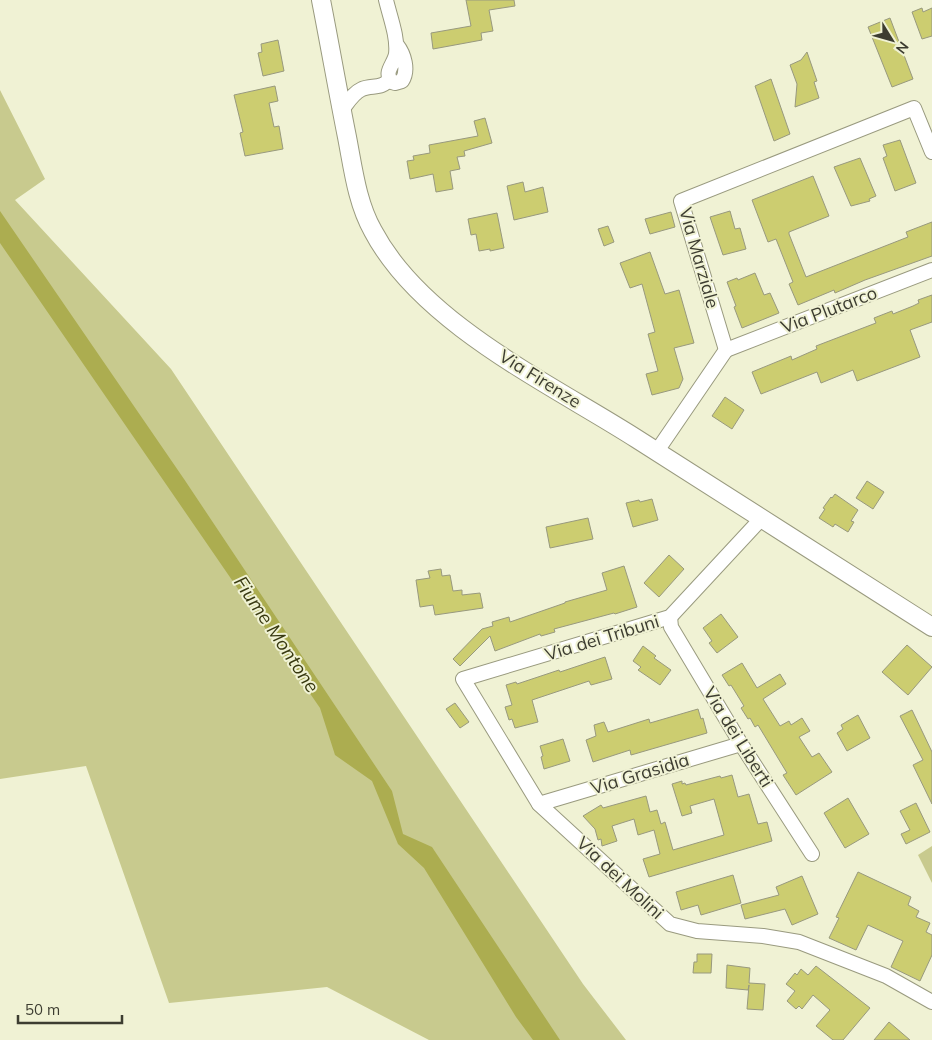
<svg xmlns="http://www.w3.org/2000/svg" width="932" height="1040" font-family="Mulish,sans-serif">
  <rect width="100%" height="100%" fill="#f0f2d4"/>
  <g fill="#c8ca8e">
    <path d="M0 90 45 179 15 200 171 369 583 984 626 1040H429L327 987 169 1003 86 766 0 779Z"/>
    <path d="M932 846V883L918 855Z"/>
  </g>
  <path fill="#acad50" d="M0 211 184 479 392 791 403 834 432 847 560 1040H533L516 1017 424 868 398 844 372 781 335 755 320 708 0 243Z"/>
  <g fill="#cccd70" stroke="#98997e">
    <path d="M466 0H514L515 6 489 10 493 31 481 33 482 40 433 49 431 33 471 26Z"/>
    <path d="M922 8 923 12 932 8V36L922 39 912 12Z"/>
    <path d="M890 18 913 79 892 87 868 27Z"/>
    <path d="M278 40 284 71 263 76 258 53 262 52 261 44Z"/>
    <path d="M807 52 817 81 814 82 819 98 795 107 797 84 790 65 801 60Z"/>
    <path d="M771 79 790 134 774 141 755 86Z"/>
    <path d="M275 86 278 101 269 103 274 127 279 126 283 149 245 156 240 133 243 132 234 95Z"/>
    <path d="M485 118 492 143 464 151 465 156 457 157 460 169 450 171 453 189 436 192 433 174 410 179 407 161 414 160 413 156 430 153 429 145 478 136 474 121Z"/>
    <path d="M900 140 916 183 895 191 883 158 887 156 883 145Z"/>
    <path d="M860 158 876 196 869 199 870 201 851 206 834 167Z"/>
    <path d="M813 176 829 216 789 232V234L806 277 908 237 906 232 932 222V256L865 280 835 293 834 290 798 305 789 284 793 282 776 239 768 242 752 200Z"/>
    <path d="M523 182 525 192 543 187 548 212 514 220 507 186Z"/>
    <path d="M730 211 735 229 740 228 746 249 723 255 710 217Z"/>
    <path d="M671 212 675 227 650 234 645 219Z"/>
    <path d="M497 213 504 248 490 251V249L479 251 476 234 471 235 468 219Z"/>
    <path d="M608 226 614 242 604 246 598 229Z"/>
    <path d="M650 252 665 294 679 290 694 343 674 348 683 379 679 388 652 395 646 374 658 371 648 334 655 332 642 284 630 288 620 263Z"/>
    <path d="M755 273 764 295 770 293 779 313 742 328 734 307 736 306 727 282 737 278 738 280Z"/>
    <path d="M932 295V322L910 330 920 357 857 381 853 370 821 383 817 372 761 394 752 372 791 356 792 360 817 349 816 346 876 323 874 318 892 311 893 314 913 306 919 303 918 300Z"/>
    <path d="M725 397 744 410 732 429 712 416Z"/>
    <path d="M867 481 884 492 873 509 856 498Z"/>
    <path d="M835 494 858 510 851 521 854 522 848 532 835 524 833 527 819 518 825 509 823 508 831 497 832 498Z"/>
    <path d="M652 499 658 520 633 527 626 503 639 500 640 502Z"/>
    <path d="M588 518 593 539 550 548 546 527Z"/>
    <path d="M669 555 684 569 659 597 644 583Z"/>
    <path d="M624 566 637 607 615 614 614 613 554 629 555 632 541 636 540 634 495 651 490 636 460 666 453 659 482 629 493 626 492 622 509 617 510 622 565 603V602L607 590 602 573Z"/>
    <path d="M441 569 442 576 450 575 453 591 462 590V595L480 593 483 608 435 615 433 605 420 607 416 580 430 578 428 571Z"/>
    <path d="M721 614 738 637 717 653 709 643 712 641 703 628Z"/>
    <path d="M907 645 932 667 908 695 882 672Z"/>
    <path d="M643 646 656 656 654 658 671 670 660 685 638 670 641 667 633 661Z"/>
    <path d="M605 657 612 679 591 685 589 681 532 700 538 722 515 728 512 719 509 720 505 707 512 705 506 685 516 682 517 684 559 670 560 672Z"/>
    <path d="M742 663 757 688 780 674 786 684 763 699 780 726 789 721 791 725 802 718 810 731 799 737 812 757 819 753 832 772 796 795 783 775 787 773 758 725 755 727 750 718 748 719 741 708 744 706 731 685 729 686 722 675Z"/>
    <path d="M455 703 469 722 460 728 446 709Z"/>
    <path d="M698 709 701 719 703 718 707 733 631 755 630 750 593 762 586 740 596 736 594 725 604 722 608 732 649 719 650 723Z"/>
    <path d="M912 710 932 752V804L913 765 923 760 900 716Z"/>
    <path d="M858 715 870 738 847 751 837 733 843 729 841 725Z"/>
    <path d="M563 739 570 761 544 769 541 757 543 756 540 746Z"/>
    <path d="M732 775 738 797 749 794 758 824 767 822 772 841 649 877 643 859 660 854 654 830 638 835 634 819 612 826 617 841 602 846 601 839 598 840 595 829 583 816 601 805 603 808 646 796 650 812 657 810 661 824 665 822 673 850 724 835 714 799 690 806 692 813 682 816 672 784 682 781V784L685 783 686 785 720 776 721 778Z"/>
    <path d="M848 798 869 834 845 848 824 813Z"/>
    <path d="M916 803 930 832 906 844 901 834 910 830 900 811Z"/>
    <path d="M858 872 911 897 908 905 919 911 916 917 930 923 926 932 932 935V955L920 981 891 967 903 941 868 925 856 950 829 938 839 918 836 917Z"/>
    <path d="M733 875 741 903 701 915 698 905 681 910 676 892Z"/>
    <path d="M802 876 818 914 792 925 785 909 745 919 741 905 779 895 776 887Z"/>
    <path d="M697 954H712L711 973H693L694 962H697Z"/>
    <path d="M727 965 750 968 749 983 765 984 763 1010 747 1009 749 985 748 990 726 988Z"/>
    <path d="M816 966 870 1008 843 1040H833L816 1026 830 1010 813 995 802 1009 799 1006 796 1009 787 1001 795 991 786 984 795 973 797 975 801 969 808 975Z"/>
    <path d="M889 1022 910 1040H874Z"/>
  </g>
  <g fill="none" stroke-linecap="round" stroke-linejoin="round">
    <defs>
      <g id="minor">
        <path d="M386 0C390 17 398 37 396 54 394 65 383 72 392 82L395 83 402 81C409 70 404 54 397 45"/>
        <path d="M342 110C348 102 353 93 362 89 372 85 383 89 389 79"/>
        <path d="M726 350 681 201 914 108 932 152"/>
        <path d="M726 350 932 270"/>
        <path d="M657 451 726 350"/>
        <path d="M761 519 670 617 463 679 539 804 670 924 697 931 763 936 799 942 886 976 932 1002"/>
        <path d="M670 617 671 627 741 744 812 854"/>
        <path d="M539 804 741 744"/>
      </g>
      <path id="major" d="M321 0C330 46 338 92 347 137 353 168 357 203 373 231 422 324 551 384 637 439 736 501 833 565 932 627"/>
    </defs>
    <use href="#minor" stroke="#999a7f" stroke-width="16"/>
    <use href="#major" stroke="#999a7f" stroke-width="20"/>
    <use href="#minor" stroke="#fff" stroke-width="14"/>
    <use href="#major" stroke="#fff" stroke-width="18"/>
  </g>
  <g text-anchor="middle" stroke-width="4" stroke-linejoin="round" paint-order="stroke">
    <g font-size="18" fill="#3d3d31" stroke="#f0f2d4">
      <text transform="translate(699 258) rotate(74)" y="6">Via Marziale</text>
      <text transform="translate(829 310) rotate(-21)" y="6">Via Plutarco</text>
      <text transform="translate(540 379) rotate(32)" y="6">Via Firenze</text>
      <text transform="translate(602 638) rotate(-17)" y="6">Via dei Tribuni</text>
      <text transform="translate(738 737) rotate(58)" y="6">Via dei Liberti</text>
      <text transform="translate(640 774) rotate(-17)" y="6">Via Grasidia</text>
      <text transform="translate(620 878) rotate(43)" y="6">Via dei Molini</text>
    </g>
    <g font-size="19" font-style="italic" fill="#383911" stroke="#f0f2d4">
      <text transform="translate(277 634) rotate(56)" y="7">Fiume Montone</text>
    </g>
  </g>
  <g transform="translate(892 40) rotate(127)" stroke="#f0f2d4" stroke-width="4" paint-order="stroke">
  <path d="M0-4L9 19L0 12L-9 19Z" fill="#3d3d31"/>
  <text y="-8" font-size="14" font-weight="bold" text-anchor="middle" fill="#3d3d31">N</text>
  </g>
  <path d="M18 1015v8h104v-8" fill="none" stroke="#3d3d31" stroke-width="2.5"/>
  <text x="25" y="1015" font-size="15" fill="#3d3d31" stroke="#f0f2d4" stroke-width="4" paint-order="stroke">50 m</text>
</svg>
